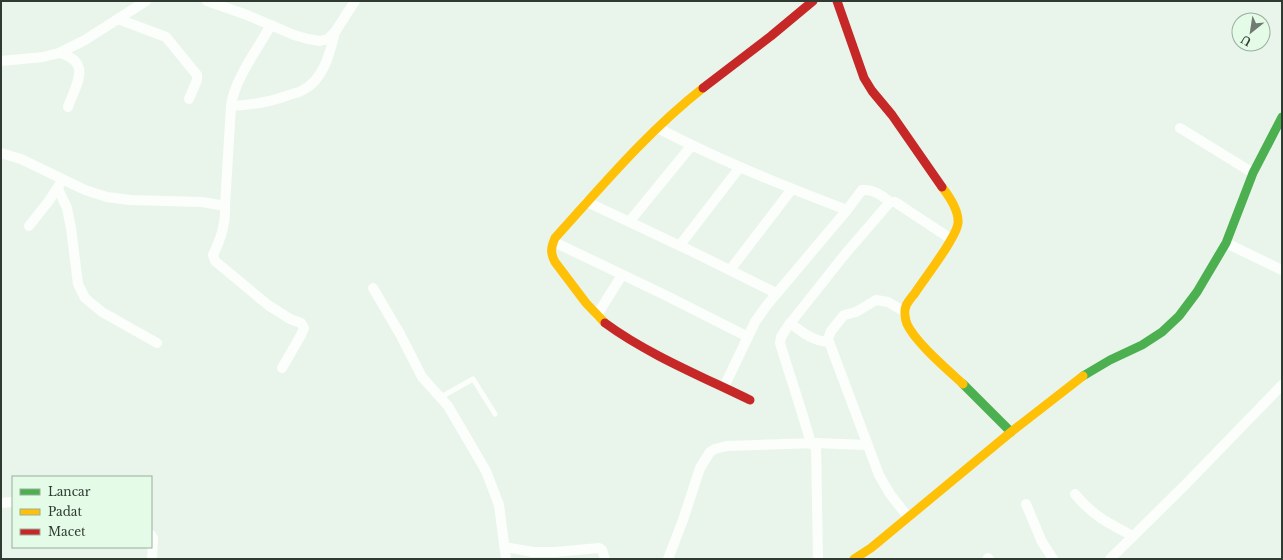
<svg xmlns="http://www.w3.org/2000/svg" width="1283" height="560" font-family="'Libre Baskerville',serif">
  <rect width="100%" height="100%" fill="#e9f5ea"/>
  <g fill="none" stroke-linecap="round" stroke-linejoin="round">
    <path stroke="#fcfefc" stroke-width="5" d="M441 397 473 379 495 414"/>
    <g stroke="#fcfefc" stroke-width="10">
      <path d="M207 1 247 15 294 35 308 39 320 41 328 39 335 32 355 1"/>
      <path d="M118 19 166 37 197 75V80L189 99"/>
      <path d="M59 53C93 62 76 84 68 107"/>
      <path d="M1 61 43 57 59 53 85 40 146 1"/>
      <path d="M231 106C234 80 258 48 271 25"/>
      <path d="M658 128C718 160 783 186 847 210L767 305 755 322 724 387"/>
      <path d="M1180 128 1253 173"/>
      <path d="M1 153 21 159 85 190 107 197 130 200 202 202 225 206 231 106C251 105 267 103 286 96 291 94 298 93 303 90 324 79 330 53 335 32"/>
      <path d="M58 189 67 208 71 228 78 284 85 298 102 312 157 343"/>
      <path d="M587 202 691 251 776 293"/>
      <path d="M225 206C226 224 221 238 213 255L215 261 268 305 290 319 301 323 304 328 301 335 282 368"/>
      <path d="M847 210 862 190C874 189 881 195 890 202"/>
      <path d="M629 222 692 145"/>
      <path d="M29 226 48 202 60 184"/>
      <path d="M554 242 667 296 748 337"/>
      <path d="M1226 243 1282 270"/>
      <path d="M680 245 740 167"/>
      <path d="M730 270 792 189"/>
      <path d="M373 288 400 334 422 377 448 406 486 471 499 505 506 559"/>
      <path d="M905 312 888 302 876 300 856 312 844 315 831 331 828 339 879 475 890 494 908 517"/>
      <path d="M597 315 622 275"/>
      <path d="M790 323C802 332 813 341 828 342"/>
      <path d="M816 443 818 559"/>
      <path d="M811 444C802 410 790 377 780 343L781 337 788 326 846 253 890 202H895L951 239"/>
      <path d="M1075 494C1093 516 1108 523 1133 536"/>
      <path d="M1 503 13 502"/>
      <path d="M1026 504 1042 542 1053 559"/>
      <path d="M151 535 153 538 152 559"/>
      <path d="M505 547 533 552H555L599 548 602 550 605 559"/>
      <path d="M988 558 989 559"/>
      <path d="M668 559 683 520 700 468 710 452 715 449 727 446 816 443 867 445"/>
      <path d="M1110 559 1185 485 1282 385"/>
    </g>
    <g stroke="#4caf50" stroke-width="9">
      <path d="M1083 376 1110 360 1142 345 1162 332 1179 316 1197 292 1226 243 1253 173 1282 117"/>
      <path d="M963 384 1011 432"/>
    </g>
    <g stroke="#ffc107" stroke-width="9">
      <path d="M942 187C949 196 959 211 958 223 957 237 924 279 915 293 912 297 908 301 906 306 904 311 905 319 907 324 915 342 948 370 963 384"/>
      <path d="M605 323 586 303 555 262C550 253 551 247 555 238 602 186 648 131 703 88"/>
      <path d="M854 559 871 548 1011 432 1083 376"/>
    </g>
    <g stroke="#c62828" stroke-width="9">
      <path d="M837 1 864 78 872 91 892 115 942 187"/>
      <path d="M703 88 771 36 813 1"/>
      <path d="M605 323C647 354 703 377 750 400"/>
    </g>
  </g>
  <rect width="1283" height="560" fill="none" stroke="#303a32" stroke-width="4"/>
  <rect x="12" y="476" width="140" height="72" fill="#e3fbe7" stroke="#9bae9f"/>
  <rect x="20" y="489" width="20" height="6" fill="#4caf50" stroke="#9bae9f"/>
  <text x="48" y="496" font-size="12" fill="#303a32">Lancar</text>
  <rect x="20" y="509" width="20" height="6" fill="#ffc107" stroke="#9bae9f"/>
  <text x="48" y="516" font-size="12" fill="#303a32">Padat</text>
  <rect x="20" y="529" width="20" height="6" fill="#c62828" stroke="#9bae9f"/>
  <text x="48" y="536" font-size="12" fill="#303a32">Macet</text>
  <g transform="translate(1251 32) rotate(210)"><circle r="19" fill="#e3fbe7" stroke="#9bae9f"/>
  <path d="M0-3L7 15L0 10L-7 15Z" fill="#717b72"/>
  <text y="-6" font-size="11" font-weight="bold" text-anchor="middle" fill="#303a32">U</text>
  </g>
</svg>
